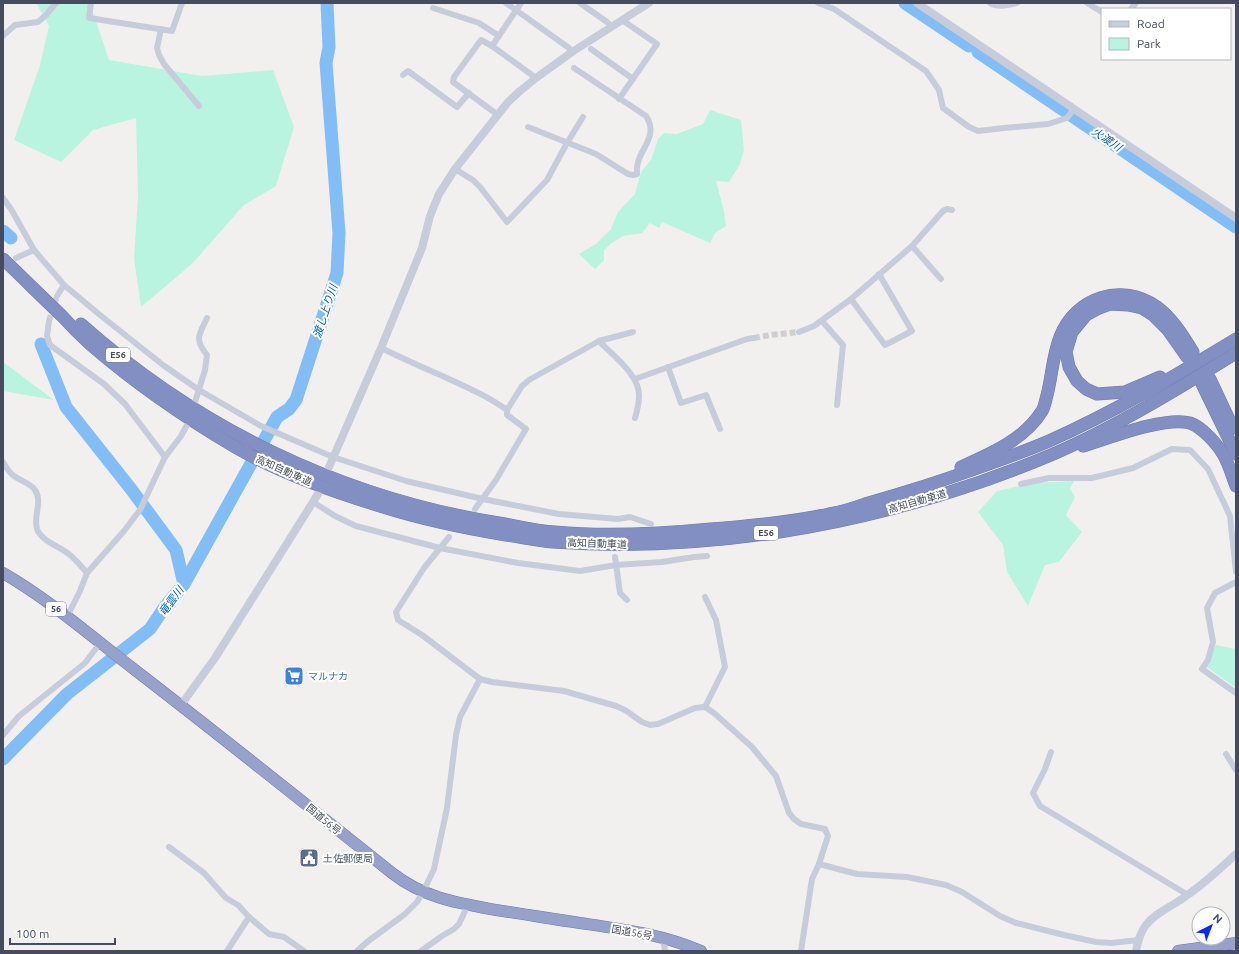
<svg xmlns="http://www.w3.org/2000/svg" width="1239" height="954" font-family="Ubuntu,'Noto Sans JP',sans-serif">
  <rect width="100%" height="100%" fill="#f2f0ef"/>
  <g fill="#b9f4e1">
    <path d="M36 3H90L109 60 202 76 273 70 294 127 276 186 243 206 193 263 141 307 134 259 138 196 136 118 93 130 61 162 14 140 40 65 49 26Z"/>
    <path d="M710 110 741 120 744 150 740 164 729 182 716 181 724 211 726 226 715 233 710 243 662 222 659 228 650 223 642 233 623 236 612 243 604 250V260L595 269 579 254 596 244 611 229 618 212 635 194 641 172 651 160 658 139 664 133 677 134 703 124Z"/>
    <path d="M3 362 54 400 3 391Z"/>
    <path d="M1074 481 1070 489 1075 497 1066 515 1082 532 1059 562 1045 565 1028 606 1007 572 1003 545 978 512 997 491 1034 483Z"/>
    <path d="M1216 645 1236 649V688L1207 667Z"/>
  </g>
  <g fill="none" stroke-linecap="round" stroke-linejoin="round">
    <g stroke="#82bdf5" stroke-width="13">
      <path d="M905 3 969 46"/>
      <path d="M978 52 1236 227"/>
      <path d="M3 231 11 238"/>
      <path d="M41 344 66 407 131 489 176 550 184 584"/>
      <path d="M3 759 67 694 150 629 164 608 184 584 277 417 289 409 296 400 337 273 339 233 326 63 329 47 327 3"/>
    </g>
    <g stroke="#cfcfd2" stroke-width="6" stroke-dasharray="6 3" stroke-linecap="butt">
      <path d="M49 321 57 296"/>
      <path d="M754 338 770 335 799 332"/>
    </g>
    <defs>
      <g id="trunk">
        <path d="M3 573C50 600 92 637 135 670 222 737 307 805 392 873 424 898 457 903 496 910 524 914 552 919 580 923 621 929 662 934 701 951"/>
        <path d="M1178 951 1236 943"/>
      </g>
      <g id="motorway">
        <path d="M3 259C23 278 42 297 62 316 71 326 81 336 91 345 135 383 184 417 235 447 280 473 330 491 380 506 421 519 463 528 506 535 521 537 537 541 553 542 723 554 895 520 1051 455 1114 428 1178 389 1236 353"/>
        <path d="M81 324C199 429 343 498 499 523 518 526 536 531 555 532 608 537 659 534 711 529 751 526 791 522 829 514 841 512 854 508 865 504 886 498 906 492 925 486 967 472 1009 458 1049 441 1114 412 1175 376 1236 339"/>
        <path d="M1160 377 1125 392 1097 394 1086 389 1077 381 1069 367 1066 352 1072 332 1086 315 1097 309 1110 304 1128 305 1142 308 1153 315 1168 330 1187 357"/>
        <path d="M1210 379 1233 428"/>
        <path d="M1202 384 1236 454"/>
        <path d="M1083 446C1109 438 1165 416 1190 423 1202 427 1217 444 1223 454 1229 464 1232 476 1236 486"/>
        <path d="M961 467C990 454 1024 440 1042 411 1044 408 1045 403 1046 399 1052 379 1052 357 1060 337 1075 297 1122 282 1157 307 1173 319 1183 336 1193 352"/>
      </g>
    </defs>
    <use href="#trunk" stroke="#6d7aaf" stroke-width="12"/>
    <use href="#motorway" stroke="#6d7aaf" stroke-width="13"/>
    <g stroke="#c7ccdb" stroke-width="6">
      <path d="M91 3 89 18 172 31 182 3"/>
      <path d="M506 3 569 48 572 52"/>
      <path d="M580 3 607 22 611 26"/>
      <path d="M818 3 834 9 926 71 939 90 943 108 969 127 978 131 1004 128 1048 124 1067 118 1074 109"/>
      <path d="M990 3C998 8 1008 5 1017 3"/>
      <path d="M1087 3 1102 12"/>
      <path d="M433 8 479 23 499 36"/>
      <path d="M1131 9 1136 3"/>
      <path d="M161 29 157 48 159 55 164 64 199 106"/>
      <path d="M3 36 5 34 15 25 38 22 46 15 56 3"/>
      <path d="M492 46 521 3"/>
      <path d="M591 49 633 79"/>
      <path d="M403 75 408 71 457 107 469 93"/>
      <path d="M619 99 657 44 622 20"/>
      <path d="M498 115 453 82 454 77 481 40 492 46 536 78"/>
      <path d="M528 127 596 154 628 174 633 175 637 174C634 151 661 139 646 116L574 68"/>
      <path d="M455 169 473 180 480 187 507 222 547 180 567 143 583 117"/>
      <path d="M3 198 11 209 34 250 64 285 57 296"/>
      <path d="M912 246 941 279"/>
      <path d="M16 258 34 250"/>
      <path d="M64 285 100 315 163 365 199 390 261 426 333 457 406 481 483 499 559 514 618 519 630 517 651 524"/>
      <path d="M851 299 885 345 912 331 879 274"/>
      <path d="M49 321 47 336 50 345 104 384 125 404 165 457"/>
      <path d="M822 321 843 345 837 405"/>
      <path d="M799 332 814 326 851 299 912 246 943 211 947 209 952 210"/>
      <path d="M599 341C612 355 640 375 639 396 639 403 637 411 635 418"/>
      <path d="M381 348C400 357 419 366 438 374 462 385 486 395 507 410"/>
      <path d="M668 367 681 403 706 395 720 429"/>
      <path d="M635 379 747 339 754 338"/>
      <path d="M195 402 205 370 207 355C194 339 199 335 207 318"/>
      <path d="M3 462C6 467 9 473 14 476 21 481 30 483 35 490 43 502 33 516 37 529 41 541 61 547 70 555 76 560 82 567 87 573"/>
      <path d="M1021 484 1049 478H1092L1133 468 1172 449 1190 450 1208 469 1230 516 1236 572"/>
      <path d="M313 502 335 516 356 526 440 548 518 563 580 571 616 565 662 562 694 557 707 556"/>
      <path d="M475 509 496 480 526 429 507 415V410L522 386 529 380 599 341 633 332"/>
      <path d="M449 537 424 568 396 612 398 620 422 635 480 679 492 682 564 691 616 706 625 710 642 722 650 725 658 724 695 708 705 707 714 713 752 747 776 776 789 813 794 819 801 824 825 829 828 836 819 864 812 879 801 951"/>
      <path d="M615 557 620 593 627 600"/>
      <path d="M1236 582 1215 593 1207 608 1213 642 1208 660 1202 669 1236 693"/>
      <path d="M67 617 80 591 87 573 124 531 140 510 165 457 181 436 187 425"/>
      <path d="M705 707 725 667 716 620 705 597"/>
      <path d="M3 735 19 716 85 663 100 643"/>
      <path d="M1051 752 1045 769 1033 793 1040 806 1188 895"/>
      <path d="M1226 754 1236 770"/>
      <path d="M169 847 204 873 226 898 238 905 249 917 269 934 284 937 304 951"/>
      <path d="M819 864 857 874 907 877 946 885 962 892 1000 916 1016 923 1064 935 1096 942 1112 943 1138 940"/>
      <path d="M663 937 665 951"/>
      <path d="M227 951 249 917"/>
      <path d="M357 951 367 942 405 914 417 902 423 892 434 869 447 808 456 735 460 717 480 679"/>
      <path d="M421 951 442 936 454 929 459 924 468 905"/>
    </g>
    <g stroke="#c7ccdb" stroke-width="8">
      <path d="M917 3 1236 218"/>
      <path d="M329 467 381 348 422 248 430 216 439 194 455 169 508 102 520 91 536 78 572 52 649 3"/>
      <path d="M181 705 215 658 318 494"/>
      <path d="M1136 951C1138 942 1140 932 1146 925 1156 912 1173 906 1186 896 1204 884 1220 869 1236 854"/>
    </g>
    <use href="#trunk" stroke="#97a2ca" stroke-width="11"/>
    <use href="#motorway" stroke="#828fc3" stroke-width="12"/>
  </g>
  <defs>
    <symbol id="supermarket-square" viewBox="-11 -11 22 22"><rect x="-9" y="-9" width="18" height="18" rx="4" fill="#3f7fe0" stroke="#fff"/><path d="M-6-5.5h2.5l.6 2H6L4.5 2H-2.5L-4.4-4H-6ZM-1.5 3.2a1.3 1.3 0 1 0 .1 0ZM3 3.2a1.3 1.3 0 1 0 .1 0Z" fill="#fff"/></symbol>
    <symbol id="civic-square" viewBox="-11 -11 22 22"><rect x="-9" y="-9" width="18" height="18" rx="4" fill="#5c6f8a" stroke="#fff"/><path d="M-.6-6.5H3V-4.5H.6V-3L4-1V1h2V6H-6V1h2V-1L-.6-3ZM-1.2 2.5V6h2.4V2.5Z" fill="#fff"/></symbol>
  </defs>
  <g fill-rule="evenodd">
    <use href="#supermarket-square" x="283" y="665" width="22" height="22"/>
    <use href="#civic-square" x="298" y="847" width="22" height="22"/>
  </g>
  <g text-anchor="middle" stroke-width="4" stroke-linejoin="round" paint-order="stroke">
    <g fill="#fff" stroke="#7d828f" stroke-width="1">
      <rect x="106" y="348" width="24" height="14" rx="3"/>
      <rect x="754" y="526" width="24" height="14" rx="3"/>
      <rect x="46" y="602" width="20" height="14" rx="3"/>
    </g>
    <g font-size="9" font-weight="bold" fill="#454c5f">
      <text x="118" y="358">E56</text>
      <text x="766" y="536">E56</text>
      <text x="56" y="612">56</text>
    </g>
    <g font-size="10" fill="#454c5f" stroke="#fff">
      <text transform="translate(284 470) rotate(24)" y="4">高知自動車道</text>
      <text transform="translate(917 501) rotate(-16)" y="4">高知自動車道</text>
      <text transform="translate(597 543) rotate(2)" y="4">高知自動車道</text>
      <text transform="translate(324 819) rotate(39)" y="4">国道56号</text>
      <text transform="translate(632 932) rotate(10)" y="4">国道56号</text>
    </g>
    <g font-size="10" fill="#366cbe" stroke="#fff" text-anchor="start">
      <text x="308" y="680">マルナカ</text>
    </g>
    <g font-size="10" fill="#4e5e75" stroke="#fff" text-anchor="start">
      <text x="323" y="862">土佐郵便局</text>
    </g>
    <g font-size="11" font-style="italic" fill="#005db7" stroke="#fff">
      <text transform="translate(1107 139) rotate(34)" y="4">火渡川</text>
      <text transform="translate(325 311) rotate(-72)" y="4">渡し上り川</text>
      <text transform="translate(171 601) rotate(-53)" y="4">竜雲川</text>
    </g>
  </g>
  <rect width="1239" height="954" fill="none" stroke="#454c5f" stroke-width="8"/>
  <rect x="1101" y="8" width="130" height="52" fill="#ffffff" stroke="#b5b7bf"/>
  <rect x="1109" y="21" width="20" height="6" fill="#c7ccdb" stroke="#b5b7bf"/>
  <text x="1137" y="28" font-size="12" fill="#454c5f">Road</text>
  <rect x="1109" y="38" width="20" height="12" fill="#b9f4e1" stroke="#b5b7bf"/>
  <text x="1137" y="48" font-size="12" fill="#454c5f">Park</text>
  <g transform="translate(1211 926) rotate(42)"><circle r="19" fill="#ffffff" stroke="#b5b7bf"/>
  <path d="M0-3L7 15L0 10L-7 15Z" fill="#062bf5"/>
  <text y="-6" font-size="11" font-weight="bold" text-anchor="middle" fill="#454c5f">N</text>
  </g>
  <path d="M10 938v6h105v-6" fill="none" stroke="#454c5f" stroke-width="2"/>
  <text x="16" y="938" font-size="12" fill="#454c5f" stroke="#ffffff" stroke-width="3" paint-order="stroke">100 m</text>
</svg>
